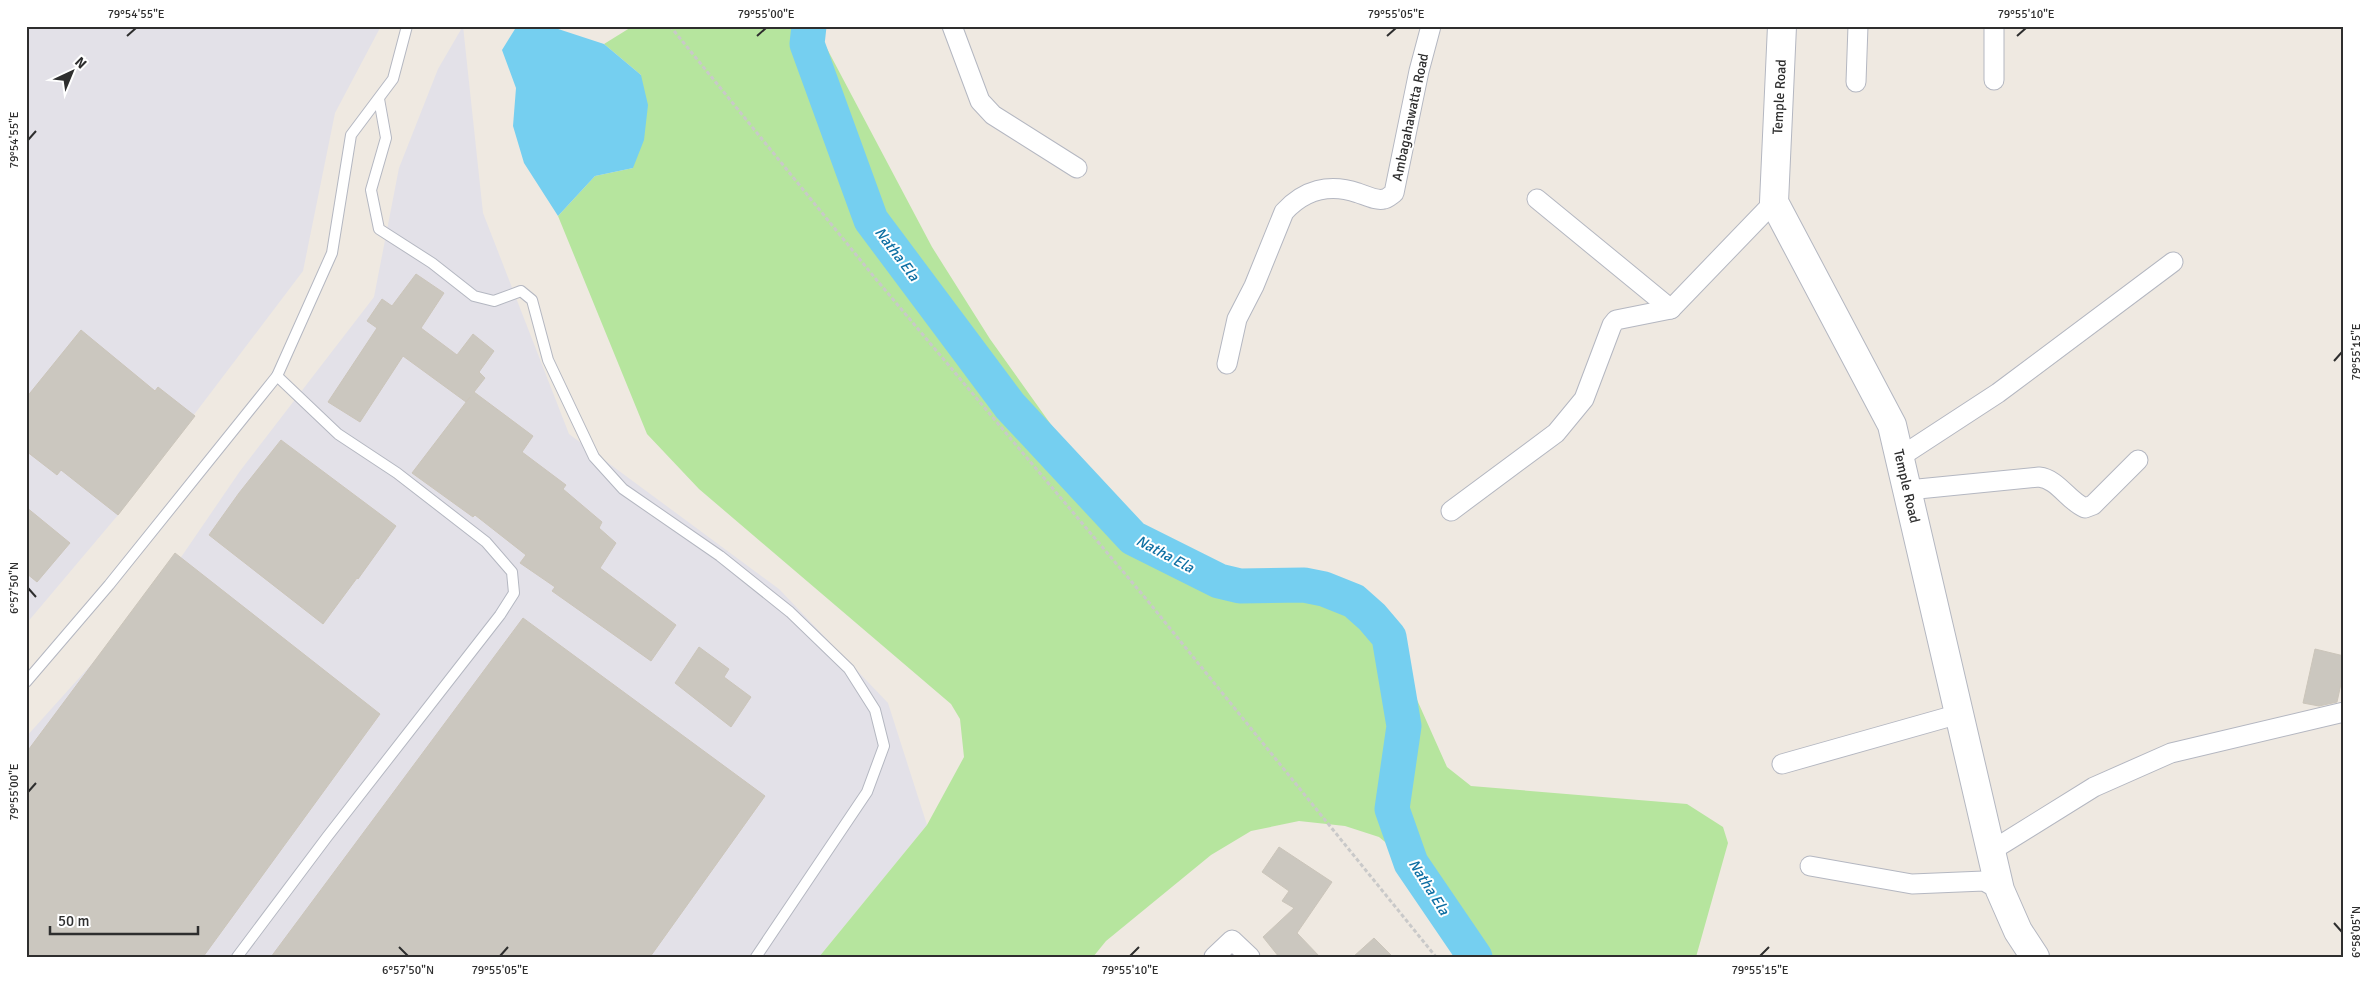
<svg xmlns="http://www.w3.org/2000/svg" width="2370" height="983" font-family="Signika,sans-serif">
  <rect width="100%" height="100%" fill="#efe9e1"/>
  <g fill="#e3e1e8">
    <path d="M26 26H381L335 113 303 271 118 515 26 624Z"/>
    <path d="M463 26 483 213 569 434 779 589 888 703 927 825 819 957H26V737L160 588 240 471 374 297 399 168 438 69Z"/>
  </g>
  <path fill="#b6e59e" d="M633 26H815L932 247 990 339 1062 440 1121 507 1159 544 1219 581 1240 586 1304 585 1324 589 1354 601 1372 617 1389 637 1447 767 1471 786 1687 804 1723 827 1728 843 1696 957H1489L1411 863 1379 837 1345 826 1299 821 1251 831 1211 855 1106 941 1093 957H819L927 825 964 757 960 719 951 704 699 489 647 434 558 216 595 176 633 168 641 75 604 44Z"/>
  <path fill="#75cff0" d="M523 26H549L604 44 641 75 648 105 644 140 633 168 595 176 558 216 524 163 513 126 516 88 502 50 515 29Z"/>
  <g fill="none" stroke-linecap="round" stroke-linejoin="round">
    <path stroke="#75cff0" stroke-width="35" d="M809 26 807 44 871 220 1010 406 1133 538 1219 581 1240 586 1304 585 1324 589 1354 601 1372 617 1389 637 1404 726 1392 809 1411 863 1475 957"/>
  </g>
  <g fill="#cbc7bf" stroke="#cbc5ba">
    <path d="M416 274 444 293 421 328 457 355 473 334 494 351 479 372 485 378 474 392 533 436 522 452 566 485 563 489 602 522 599 528 616 543 600 568 676 625 651 661 552 591 555 587 520 563 526 555 475 515 473 517 412 473 470 397 466 402 403 356 360 422 328 402 377 328 367 321 382 299 392 306Z"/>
    <path d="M81 330 155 391 158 387 195 416 118 515 61 470 57 475 26 451V398Z"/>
    <path d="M281 440 396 526 358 579 357 578 323 624 209 535 239 493Z"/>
    <path d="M26 507 70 543 37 582 26 573Z"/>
    <path d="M175 553 380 714 203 957H26V753Z"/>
    <path d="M523 618 765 796 650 957H271Z"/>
    <path d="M699 647 729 669 724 677 751 697 731 727 675 683Z"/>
    <path d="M2315 649 2344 656V670L2337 702 2319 706 2303 703Z"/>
    <path d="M1279 847 1332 882 1297 933 1320 957H1279L1263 937 1294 908 1282 901 1289 891 1262 872Z"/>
    <path d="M1374 938 1393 957H1353Z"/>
  </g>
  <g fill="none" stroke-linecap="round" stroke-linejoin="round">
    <defs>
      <g id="lane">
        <path d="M379 99 386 138 371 190 379 229 432 263 474 296 494 301 521 291 532 300 548 360 594 457 623 489 720 556 790 612 849 669 875 710 884 746 867 792 756 957"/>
        <path d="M26 682 109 585 277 376 332 253 351 135 393 79 407 26"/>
        <path d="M237 957 327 837 500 615 514 593 512 572 486 542 397 473 338 434 277 376"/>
      </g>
      <g id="street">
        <path d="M952 26 980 101 993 115 1077 168"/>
        <path d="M1994 26V80"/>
        <path d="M1856 82 1858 26"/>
        <path d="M1537 199 1671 309"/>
        <path d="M1227 364 1237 319 1254 286 1284 212C1304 190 1329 183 1358 193 1365 195 1376 201 1384 199 1387 199 1391 195 1394 193L1419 71 1431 26"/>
        <path d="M1900 457 1998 393 2173 262"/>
        <path d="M1908 490 2039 477C2058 479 2068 501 2085 508L2093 505 2138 460"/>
        <path d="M1451 511 1556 433 1584 399 1612 325 1616 320 1671 309 1774 202"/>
        <path d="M1782 764 1959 714"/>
        <path d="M1991 851 2094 787 2171 753 2344 712"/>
        <path d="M1810 866 1912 884 1984 881 2000 890"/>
        <path d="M1214 957 1232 940 1250 957"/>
      </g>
      <path id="secondary" d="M1782 26 1774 202 1892 425 2000 890 2018 931 2035 957"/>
    </defs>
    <use href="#lane" stroke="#b4b7c1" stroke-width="12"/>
    <use href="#street" stroke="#b4b7c1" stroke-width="21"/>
    <use href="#secondary" stroke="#b4b7c1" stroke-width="30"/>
    <path stroke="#c9c9c9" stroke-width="3" stroke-dasharray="4 2.5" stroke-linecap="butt" d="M670 26 875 278 1147 600 1436 957"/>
    <use href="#lane" stroke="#fff" stroke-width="10"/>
    <use href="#street" stroke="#fff" stroke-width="19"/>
    <use href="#secondary" stroke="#fff" stroke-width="28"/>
  </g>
  <path fill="none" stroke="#2e2e2e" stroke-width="2" d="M127 36 136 28M757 36 766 28M1387 36 1396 28M2017 36 2026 28M28 140 36 131M2334 361 2342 352M28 588 36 597M28 792 36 783M2334 923 2342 932M399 947 408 956M500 956 508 947M1130 956 1139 947M1760 956 1769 947"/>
  <g text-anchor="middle" stroke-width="4" stroke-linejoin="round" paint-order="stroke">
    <g font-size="14" fill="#2e2e2e" stroke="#fff">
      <text transform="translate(1779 97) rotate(-87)" y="5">Temple Road</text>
      <text transform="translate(1410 117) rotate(-78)" y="5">Ambagahawatta Road</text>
      <text transform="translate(1907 486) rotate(77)" y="5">Temple Road</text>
    </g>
    <g font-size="15" font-style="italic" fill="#0d6fa3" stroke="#fff">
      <text transform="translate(897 254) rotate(53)" y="5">Natha Ela</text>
      <text transform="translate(1165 554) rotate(28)" y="5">Natha Ela</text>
      <text transform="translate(1429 887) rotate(58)" y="5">Natha Ela</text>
    </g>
  </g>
  <rect width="2370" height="983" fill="none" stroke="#ffffff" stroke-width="55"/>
  <g transform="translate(72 72) rotate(44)" stroke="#ffffff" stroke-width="4" paint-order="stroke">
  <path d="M0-4L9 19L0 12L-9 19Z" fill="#2e2e2e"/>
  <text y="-8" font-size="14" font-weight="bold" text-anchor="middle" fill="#2e2e2e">N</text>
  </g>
  <path d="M50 926v8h148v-8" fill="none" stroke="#2e2e2e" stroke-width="2.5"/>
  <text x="58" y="926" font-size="15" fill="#2e2e2e" stroke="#ffffff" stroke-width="4" paint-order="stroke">50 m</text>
  <rect x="28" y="28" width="2314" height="928" fill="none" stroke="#2e2e2e" stroke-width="2"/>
  <g font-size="12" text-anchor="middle" fill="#2e2e2e">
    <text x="136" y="18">79°54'55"E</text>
    <text x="766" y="18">79°55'00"E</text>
    <text x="1396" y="18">79°55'05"E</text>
    <text x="2026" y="18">79°55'10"E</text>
    <text transform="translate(14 140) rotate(-90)" y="4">79°54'55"E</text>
    <text transform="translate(2356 352) rotate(-90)" y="4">79°55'15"E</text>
    <text transform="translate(14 588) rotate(-90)" y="4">6°57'50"N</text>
    <text transform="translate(14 792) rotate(-90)" y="4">79°55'00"E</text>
    <text transform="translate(2356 932) rotate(-90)" y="4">6°58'05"N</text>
    <text x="408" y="974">6°57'50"N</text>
    <text x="500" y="974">79°55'05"E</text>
    <text x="1130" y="974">79°55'10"E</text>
    <text x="1760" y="974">79°55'15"E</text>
  </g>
</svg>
